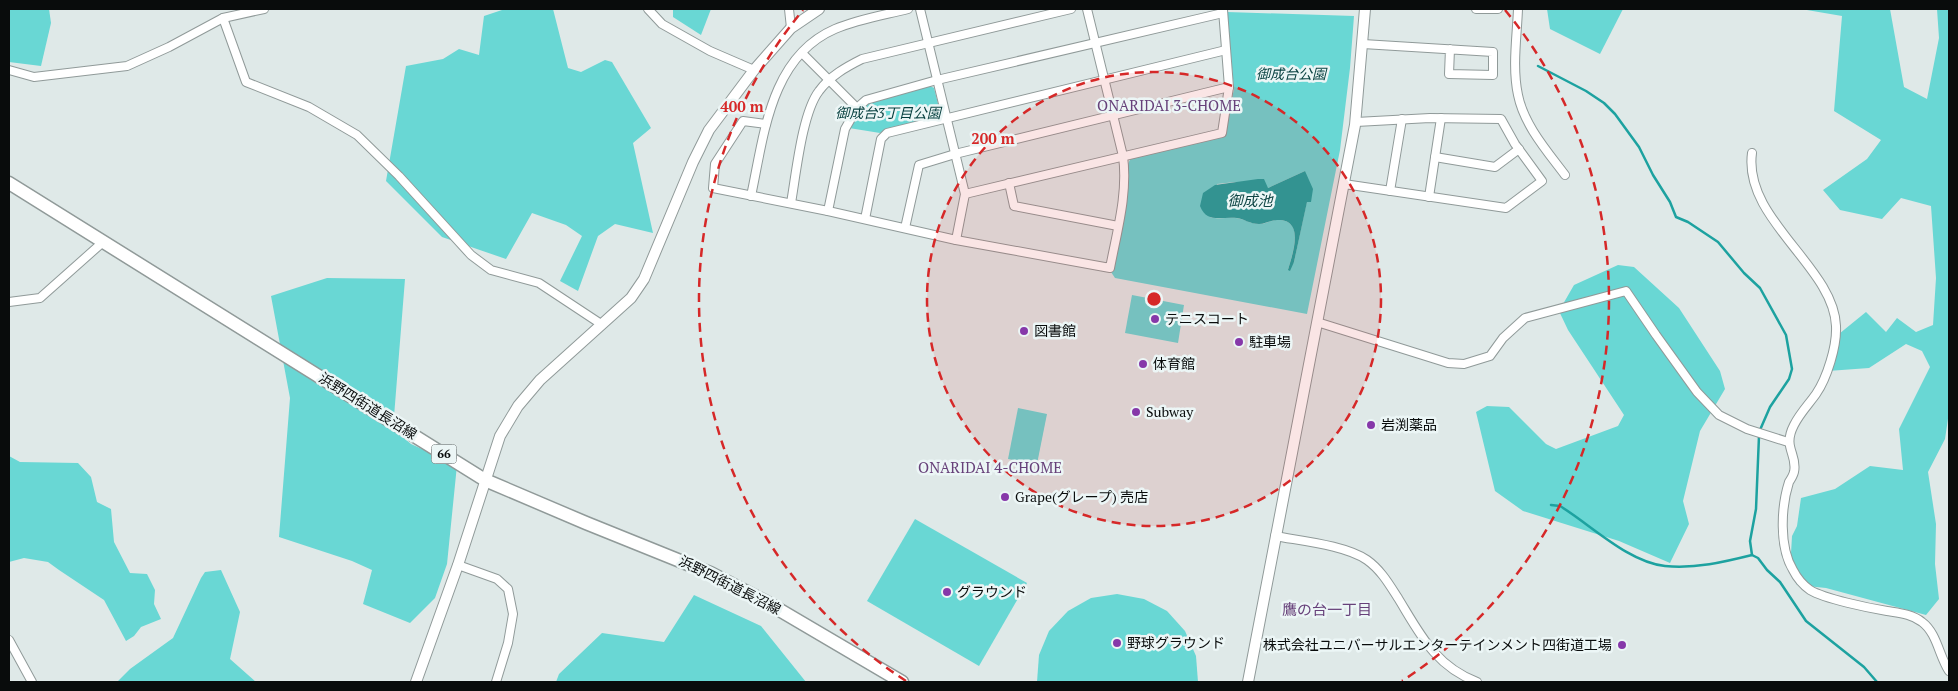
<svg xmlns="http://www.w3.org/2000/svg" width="1958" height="691" font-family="'PT Serif','Noto Sans JP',serif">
  <rect width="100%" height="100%" fill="#dfe9e8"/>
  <g fill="#69d7d4" fill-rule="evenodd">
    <path d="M9 9H49L51 23 41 66 9 62Z"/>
    <path d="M505 9H553L568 68 581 72 605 60 612 62 651 128 633 143 653 233 615 224 598 236 578 291 560 281 582 236 566 225 532 213 506 259 442 237 386 181 406 66 443 59 459 49 479 55 484 16Z"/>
    <path d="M673 9H711L701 35 673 17Z"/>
    <path d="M1547 9H1623L1600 54 1550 29Z"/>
    <path d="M1801 9H1890L1904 87 1927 99 1939 38 1937 9H1949V412L1945 439 1928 472 1936 524 1935 564 1939 599 1926 615 1826 588 1797 585 1790 571 1792 536 1797 526 1801 498 1835 489 1870 466 1903 470 1899 429 1930 367 1922 351 1906 344 1869 368 1828 371 1834 338 1866 312 1886 332 1897 318 1916 332 1933 325 1936 278 1931 206 1901 198 1882 219 1840 210 1823 190 1867 159 1881 140 1834 111 1842 16Z"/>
    <path d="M1227 12 1354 16 1350 68 1340 150 1307 314 1115 278 1111 272C1117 241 1123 211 1127 181 1128 173 1126 165 1131 158L1224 136 1234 89ZM1305 171 1307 201 1294 262 1288 270C1292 254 1306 219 1277 220 1272 220 1267 223 1262 224 1252 225 1245 219 1236 218 1227 217 1219 220 1210 217L1217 184 1235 182 1268 188Z"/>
    <path d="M930 86 934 88 941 115 938 118 880 133 849 128 850 121 866 103Z"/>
    <path d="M1618 265 1634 267 1679 308 1720 371 1725 389 1700 431 1683 501 1689 524 1670 563 1619 541 1523 511 1495 491 1476 412 1487 406 1509 407 1546 444 1556 449 1618 426 1624 415 1568 330 1559 311 1574 285Z"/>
    <path d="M327 278 405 279 393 429 411 444 457 465 447 564 435 598 410 623 363 604 372 570 352 561 279 537 290 398 271 296Z"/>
    <path d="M1132 295 1184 305 1178 343 1125 333Z"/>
    <path d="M1018 408 1047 414 1037 464 1008 459Z"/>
    <path d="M9 456 20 462 78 463 91 477 97 502 111 509 114 542 130 573 147 574 155 590 154 604 161 619 141 627 134 636 126 641 104 600 59 570 48 562 24 558 9 562Z"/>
    <path d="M915 519 1027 583 979 666 867 601Z"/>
    <path d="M221 570 240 612 230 659 256 682H117L130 669 173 638 201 578 205 572Z"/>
    <path d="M1117 594 1144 599 1167 611 1185 631 1196 656 1198 682H1037L1039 655 1049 631 1068 611 1091 598Z"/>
    <path d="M694 595 761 626 806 682H556L559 674 602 633 664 642Z"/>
  </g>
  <path fill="#1da2a0" d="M1305 171 1313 189 1311 202H1307L1294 262 1290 271 1288 270C1292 255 1306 219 1277 220 1271 220 1265 224 1259 224 1250 224 1244 219 1237 218 1222 216 1207 224 1200 206L1203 193 1215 185 1258 179H1264L1268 188Z"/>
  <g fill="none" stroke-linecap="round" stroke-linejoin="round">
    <g stroke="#1da2a0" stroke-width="2.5">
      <path d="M1538 66 1586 91 1604 103 1615 114 1639 147 1653 175 1670 202 1676 217 1688 222 1718 242 1744 273 1760 288 1786 335 1792 369 1789 379 1770 407 1760 430"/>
      <path d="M1551 505 1560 506C1591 525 1628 562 1665 566 1695 569 1724 562 1752 555L1758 558 1767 570 1780 582 1806 621 1864 667 1877 682"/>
      <path d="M1752 555 1750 541 1756 509 1759 436"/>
    </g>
    <defs>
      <g id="minor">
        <path d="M648 9 662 24 710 51 754 70"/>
        <path d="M789 9 791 28"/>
        <path d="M920 9 965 194 956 240"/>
        <path d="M1476 9H1498"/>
        <path d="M1518 9C1517 36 1512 67 1518 95 1524 125 1547 151 1565 175"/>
        <path d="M223 18 246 82 309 107 357 135 399 176 471 255 491 270 539 283 601 324"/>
        <path d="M1363 44 1493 52V75L1449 74 1450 49"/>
        <path d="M802 53 857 108"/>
        <path d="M9 70 34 77 127 66 169 47 223 18 264 9"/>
        <path d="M766 124 743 121 715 164 713 188 828 211 956 240 1110 268C1117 231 1128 194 1123 156L1087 9"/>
        <path d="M1752 153C1743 219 1834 267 1836 326 1837 346 1827 378 1816 394 1809 404 1800 413 1794 425 1782 448 1798 454 1794 472 1793 476 1791 479 1789 482 1781 507 1779 547 1793 570 1797 578 1803 585 1810 590 1825 599 1869 608 1887 611 1899 613 1912 614 1922 622 1937 633 1939 656 1949 671"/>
        <path d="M1435 157 1495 167 1519 149"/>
        <path d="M1009 183 1014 206 1118 226"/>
        <path d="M1344 184 1506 208 1542 181 1515 144 1501 119 1430 118 1356 122"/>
        <path d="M1390 191 1402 119"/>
        <path d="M965 194 1222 133 1229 87 1223 10"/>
        <path d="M751 196C764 136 770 57 835 29 858 19 884 15 908 9"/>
        <path d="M1429 197 1441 118"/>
        <path d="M791 203C796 175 802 113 819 91 830 76 846 67 862 59L1071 9"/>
        <path d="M828 211 845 129 857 108 866 100 937 80 1223 13"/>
        <path d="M865 219 881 139 887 133 1226 50"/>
        <path d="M905 228 919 165 955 154 1229 87"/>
        <path d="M9 302 40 298 103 242"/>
        <path d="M1317 322 1448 363 1464 364 1490 356 1503 338 1525 318 1626 291 1656 335 1697 392 1719 415 1747 429 1788 442"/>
        <path d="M1275 536C1301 541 1345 545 1367 560 1381 570 1389 584 1398 598 1420 634 1435 666 1477 682"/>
        <path d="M458 565 497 579 508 589 513 614 508 643 496 682"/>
        <path d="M9 640 32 682"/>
      </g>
      <g id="tertiary">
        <path d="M416 682 458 565 500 436 518 406 540 380 631 298 644 279 693 162 709 130 754 70 791 28 819 9"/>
        <path d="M1248 682 1355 125 1365 9"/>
      </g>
      <path id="primary" d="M9 183 485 480 586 523 710 573 766 602 902 682"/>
    </defs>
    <use href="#minor" stroke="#909a99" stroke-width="10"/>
    <use href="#tertiary" stroke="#909a99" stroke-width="12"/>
    <use href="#primary" stroke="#909a99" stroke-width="15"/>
    <use href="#minor" stroke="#fff" stroke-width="8"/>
    <use href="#tertiary" stroke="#fff" stroke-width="10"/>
    <use href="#primary" stroke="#fff" stroke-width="12"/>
  </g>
  <circle cx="1154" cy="299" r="227" fill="#d62828" fill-opacity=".12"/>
  <g fill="none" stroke="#d62828" stroke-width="2.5" stroke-dasharray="9 6">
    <circle cx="1154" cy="299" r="227"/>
    <path d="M906 681A455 455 0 0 1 803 10M1505 10A455 455 0 0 1 1402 681"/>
  </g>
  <g fill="#8638a9" stroke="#ecf6f6" stroke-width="2">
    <circle cx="1155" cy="319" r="5"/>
    <circle cx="1024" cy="331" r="5"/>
    <circle cx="1239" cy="342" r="5"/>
    <circle cx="1143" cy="364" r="5"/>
    <circle cx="1136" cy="412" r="5"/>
    <circle cx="1371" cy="425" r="5"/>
    <circle cx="1005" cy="497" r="5"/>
    <circle cx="947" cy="592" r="5"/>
    <circle cx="1117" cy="643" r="5"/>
    <circle cx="1622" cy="645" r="5"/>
  </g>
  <g text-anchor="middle" stroke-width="5" stroke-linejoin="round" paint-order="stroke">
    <rect fill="#ecf6f6" stroke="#4d5252" stroke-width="1" x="431.5" y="444.5" width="25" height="19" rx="4"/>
    <g font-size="12" font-weight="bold" fill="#090c0c">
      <text x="444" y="458">66</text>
    </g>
    <g font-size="14" font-style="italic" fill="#043e3d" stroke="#ecf6f6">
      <text x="1291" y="79">御成台公園</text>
      <text x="888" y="118">御成台3丁目公園</text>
    </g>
    <g font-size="14" fill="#090c0c" stroke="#ecf6f6" text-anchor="start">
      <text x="1165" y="324">テニスコート</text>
      <text x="1034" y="336">図書館</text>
      <text x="1249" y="347">駐車場</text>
      <text x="1153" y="369">体育館</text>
      <text x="1146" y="417">Subway</text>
      <text x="1381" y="430">岩渕薬品</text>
      <text x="1015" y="502">Grape(グレープ) 売店</text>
      <text x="957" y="597">グラウンド</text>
      <text x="1127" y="648">野球グラウンド</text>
      <text x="1612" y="650" text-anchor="end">株式会社ユニバーサルエンターテインメント四街道工場</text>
    </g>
    <g font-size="14" fill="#090c0c" stroke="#ecf6f6">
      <text transform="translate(368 406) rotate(32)" y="5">浜野四街道長沼線</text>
      <text transform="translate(730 585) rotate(27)" y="5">浜野四街道長沼線</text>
    </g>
    <g font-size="15" fill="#67417a" stroke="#ecf6f6">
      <text x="1169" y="111">ONARIDAI 3-CHOME</text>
      <text x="990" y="473">ONARIDAI 4-CHOME</text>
      <text x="1327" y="615">鷹の台一丁目</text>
    </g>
    <g font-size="15" font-style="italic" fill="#0f4544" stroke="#ecf6f6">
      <text x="1250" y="206">御成池</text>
    </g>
  </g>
  <circle cx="1154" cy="299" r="8" fill="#d62828" stroke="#ecf6f6" stroke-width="2.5"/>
  <g font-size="15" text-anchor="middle" font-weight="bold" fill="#d62828" stroke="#ecf6f6" stroke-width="5" stroke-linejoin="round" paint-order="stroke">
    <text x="742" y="112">400 m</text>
    <text x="993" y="144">200 m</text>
  </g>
  <rect width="1958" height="691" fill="none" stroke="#090c0c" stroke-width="20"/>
</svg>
